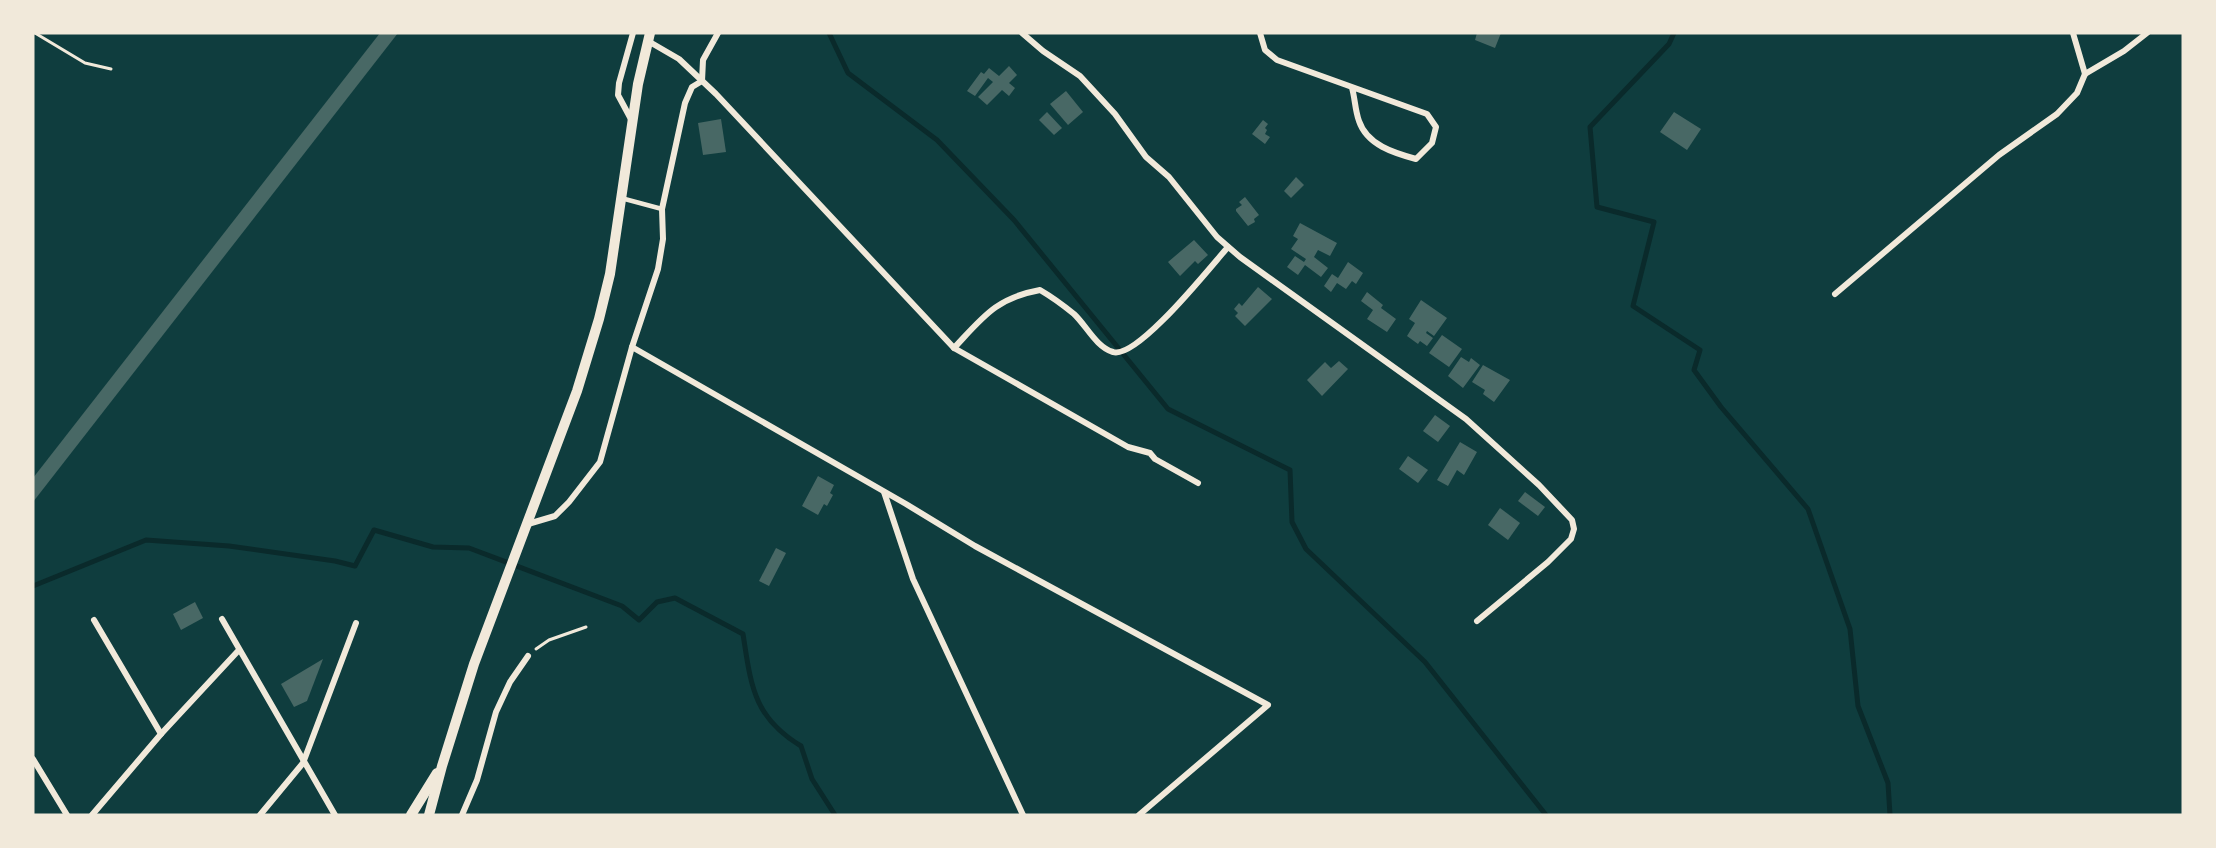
<svg xmlns="http://www.w3.org/2000/svg" width="2216" height="848" font-family="'Nunito Sans',sans-serif">
  <rect width="100%" height="100%" fill="#0f3d3e"/>
  <g fill="none" stroke-linecap="round" stroke-linejoin="round">
    <g stroke="#0a2a2b" stroke-width="5">
      <path d="M829 33 848 73 937 140 1014 220 1168 409 1290 470 1292 522 1306 549 1425 662 1546 815"/>
      <path d="M1674 33 1669 44 1590 127 1597 207 1654 222 1633 306 1700 350 1694 370 1721 407 1808 509 1850 629 1858 706 1888 783 1890 815"/>
      <path d="M33 586 146 540 229 546 335 561 355 566 374 530 433 547 469 548 622 606 639 620 657 602 675 598 743 634C751 685 753 717 801 746L812 779 835 815"/>
    </g>
  </g>
  <g fill="#486865">
    <path d="M380 33H398L33 502V478Z"/>
    <path d="M1477 33H1501L1495 48 1475 40Z"/>
    <path d="M1009 66 1017 75 1009 83 1015 88 1009 96 1002 90 987 105 978 97 993 82 988 78 975 96 967 91 981 72 984 74 989 68 999 76Z"/>
    <path d="M1066 91 1083 112 1068 125 1050 104Z"/>
    <path d="M1047 112 1062 128 1054 135 1039 120Z"/>
    <path d="M1674 112 1701 129 1687 150 1660 132Z"/>
    <path d="M721 119 726 152 703 155 698 123Z"/>
    <path d="M1263 120 1268 124 1265 128 1267 130 1265 134 1270 137 1265 144 1252 134Z"/>
    <path d="M1296 177 1304 185 1291 198 1284 191Z"/>
    <path d="M1245 197 1259 215 1254 219 1255 222 1248 226 1236 211V209L1242 205 1239 202Z"/>
    <path d="M1300 223 1337 243 1330 256 1318 250 1314 257 1328 268 1321 277 1305 265 1298 275 1287 267 1295 256 1304 262 1306 259 1291 249 1298 239 1293 236Z"/>
    <path d="M1194 240 1208 255 1198 264 1195 261 1180 276 1168 262Z"/>
    <path d="M1348 262 1363 273 1356 284 1352 281 1346 289 1337 283 1331 292 1324 286 1332 274 1338 278Z"/>
    <path d="M1258 287 1272 299 1245 326 1235 316 1238 313 1234 309 1239 303 1242 306Z"/>
    <path d="M1367 292 1383 305 1381 308 1396 319 1387 332 1367 319 1373 310 1361 301Z"/>
    <path d="M1421 300 1447 318 1434 336 1427 331 1426 333 1433 338 1427 346 1420 341 1418 344 1407 336 1415 323 1409 319Z"/>
    <path d="M1442 335 1462 349 1449 367 1429 353Z"/>
    <path d="M1461 357 1469 362 1471 358 1480 365 1463 388 1448 376Z"/>
    <path d="M1339 361 1348 369 1322 396 1307 380 1325 362 1331 368Z"/>
    <path d="M1483 365 1510 380 1494 402 1483 394 1485 390 1472 382Z"/>
    <path d="M1435 415 1450 426 1438 442 1423 431Z"/>
    <path d="M1460 442 1477 452 1464 475 1457 470 1448 486 1437 480Z"/>
    <path d="M1408 456 1428 470 1418 483 1399 469Z"/>
    <path d="M818 476 834 485 830 493 833 495 827 506 824 504 818 515 802 506Z"/>
    <path d="M1525 492 1545 507 1538 516 1518 501Z"/>
    <path d="M1500 508 1520 523 1508 540 1488 525Z"/>
    <path d="M776 548 786 553 769 586 759 581Z"/>
    <path d="M195 602 203 618 181 630 173 614Z"/>
    <path d="M323 659 307 701 294 707 281 684Z"/>
  </g>
  <g fill="none" stroke-linecap="round" stroke-linejoin="round">
    <g stroke="#f1e9da" stroke-width="3">
      <path d="M35 33 85 63 111 69"/>
      <path d="M536 649 549 640 586 627"/>
    </g>
    <path stroke="#f1e9da" stroke-width="4.5" d="M621 198 662 209"/>
    <g stroke="#f1e9da" stroke-width="6">
      <path d="M1022 33 1043 51 1080 76 1115 114 1146 157 1169 177 1217 237 1240 257 1466 419 1539 485 1572 520 1574 529 1571 539 1548 562 1477 621"/>
      <path d="M1260 33 1265 50 1277 60 1427 114 1436 127 1432 143 1416 159C1394 153 1367 145 1359 121 1355 110 1355 98 1352 88"/>
      <path d="M2073 33 2085 74"/>
      <path d="M648 41 679 59 716 94 954 348 1128 447 1150 453 1155 459 1198 483"/>
      <path d="M632 121 618 95 619 83 633 33"/>
      <path d="M1835 294 1999 155 2057 114 2077 93 2085 74 2124 51 2147 33"/>
      <path d="M632 347 906 504 975 546 1268 705 1139 815"/>
      <path d="M954 348C983 317 996 298 1040 290 1052 297 1063 305 1074 314 1086 325 1096 347 1113 352 1137 360 1211 266 1228 247"/>
      <path d="M884 492 913 579 1023 815"/>
      <path d="M528 524 555 516 569 502 600 462 632 347 658 269 663 239 662 209 685 103 692 87 702 81 703 60 718 33"/>
      <path d="M222 619 335 815"/>
      <path d="M94 620 161 734"/>
      <path d="M33 759 67 815"/>
      <path d="M92 815 161 734 238 651"/>
      <path d="M260 815 303 763 356 623"/>
      <path d="M462 815 477 780 496 712 510 682 528 656"/>
    </g>
    <g stroke="#f1e9da" stroke-width="10">
      <path d="M411 815 437 773"/>
      <path d="M429 815 442 766 474 664 577 391 599 319 610 274 638 84 650 33"/>
    </g>
  </g>
  <rect width="2216" height="848" fill="none" stroke="#f1e9da" stroke-width="69"/>
</svg>
